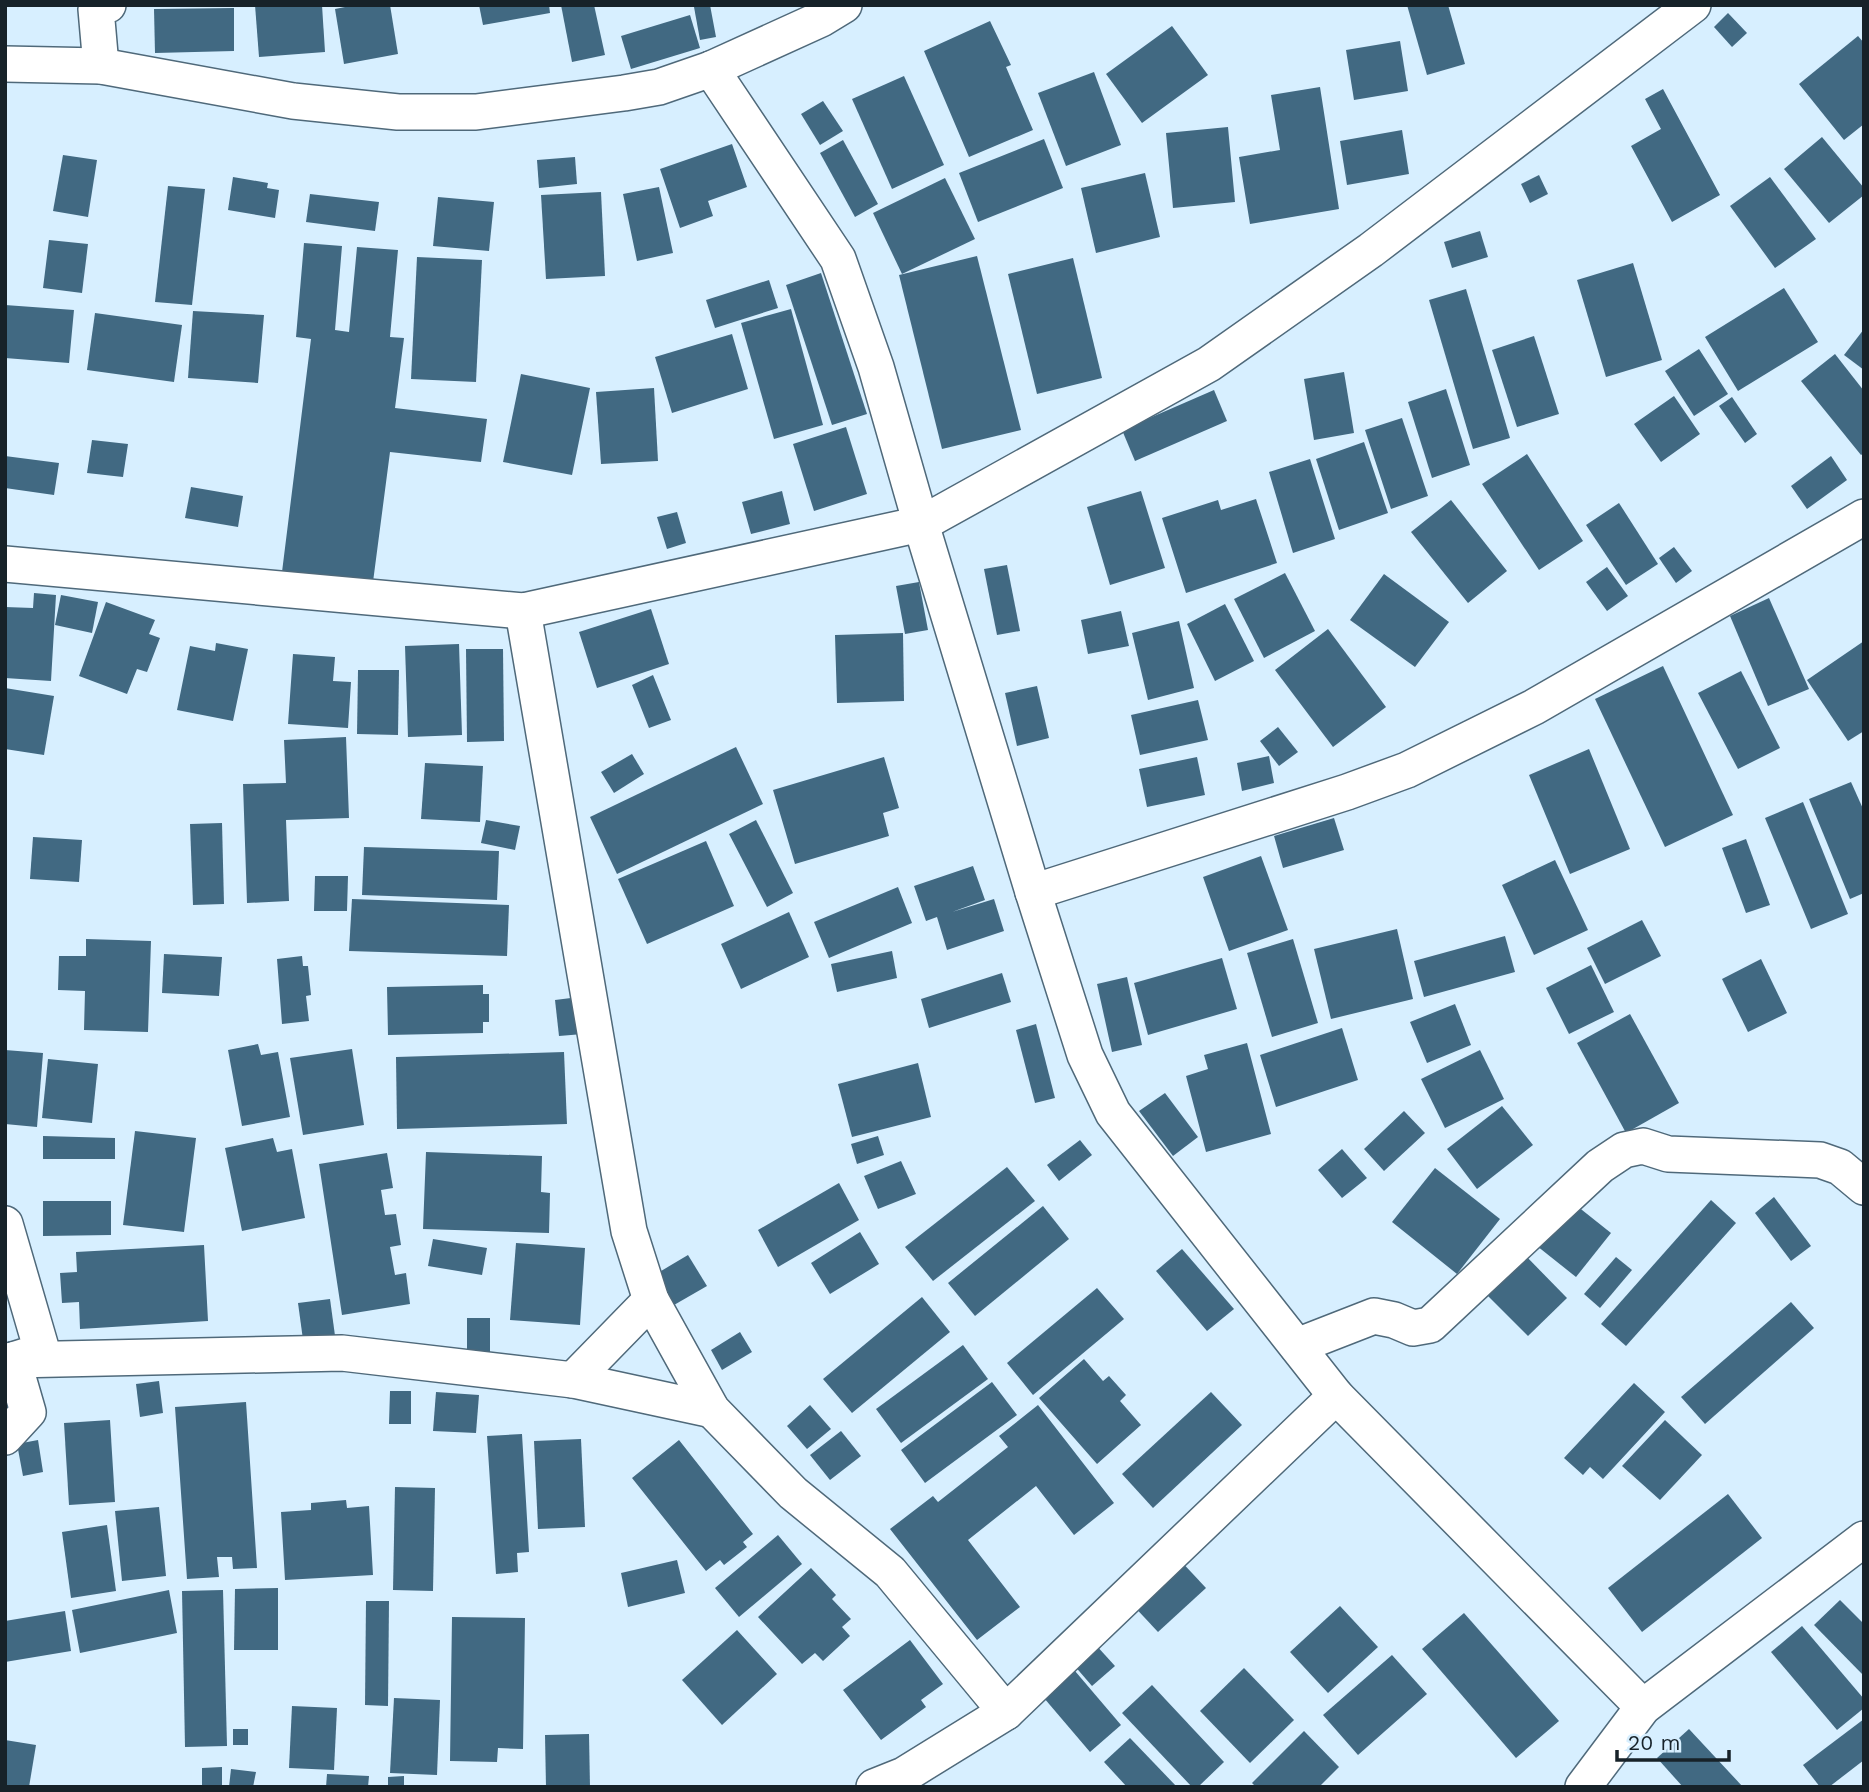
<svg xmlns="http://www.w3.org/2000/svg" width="1869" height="1792" font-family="'Work Sans',sans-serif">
  <rect width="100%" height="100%" fill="#d7efff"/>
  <g fill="#416982">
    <path d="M255 5H322L325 52 259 57Z"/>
    <path d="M355 5H390L398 54 344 64 335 9Z"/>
    <path d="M479 5H549L550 13 483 25Z"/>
    <path d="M561 5H594L605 55 572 62Z"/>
    <path d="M705 5H710L716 37 700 40 694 7Z"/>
    <path d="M1407 5H1448L1465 64 1427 75Z"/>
    <path d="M234 8V51L155 53 154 9Z"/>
    <path d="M1728 13 1747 33 1732 47 1714 27Z"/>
    <path d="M690 15 700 48 631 69 621 36Z"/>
    <path d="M990 21 1011 65 1006 67 1033 130 969 157 924 51Z"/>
    <path d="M1172 26 1208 75 1142 123 1106 74Z"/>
    <path d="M1858 36 1864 43V124L1844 140 1799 84Z"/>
    <path d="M1400 41 1408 91 1354 100 1346 50Z"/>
    <path d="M1094 72 1121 145 1066 166 1038 93Z"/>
    <path d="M904 76 944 165 892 189 852 99Z"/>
    <path d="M1320 87 1339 209 1250 224 1239 157 1280 150 1271 95Z"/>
    <path d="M1663 89 1720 195 1672 222 1631 146 1661 129 1645 99Z"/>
    <path d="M823 101 843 131 820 145 801 114Z"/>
    <path d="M1228 127 1235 202 1173 208 1166 133Z"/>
    <path d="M1402 130 1409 174 1347 185 1340 141Z"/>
    <path d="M1822 137 1864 188V195L1829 223 1784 169Z"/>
    <path d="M1044 139 1063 188 978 222 959 173Z"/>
    <path d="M843 140 878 204 855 217 820 153Z"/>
    <path d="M732 144 747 187 708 201 713 216 680 228 660 169Z"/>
    <path d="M63 155 97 160 88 217 53 211Z"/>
    <path d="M575 157 577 184 539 188 537 160Z"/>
    <path d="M1145 173 1160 237 1096 253 1081 188Z"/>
    <path d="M1539 175 1548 194 1530 203 1521 184Z"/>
    <path d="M233 177 268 183 267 188 279 190 275 218 228 210Z"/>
    <path d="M1770 177 1816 239 1775 268 1730 206Z"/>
    <path d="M945 178 975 239 902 274 873 213Z"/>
    <path d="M168 186 205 189 192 305 155 302Z"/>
    <path d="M659 187 673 253 637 261 623 194Z"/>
    <path d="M601 192 605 276 546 279 541 195Z"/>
    <path d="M310 194 379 202 375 231 306 222Z"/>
    <path d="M438 197 494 202 489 251 433 246Z"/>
    <path d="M1480 231 1488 257 1452 268 1444 242Z"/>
    <path d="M49 240 88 244 82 293 43 288Z"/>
    <path d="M304 243 342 246 335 330 349 332 357 247 398 250 390 337 404 338 395 408 487 419 481 462 390 452 373 582 282 572 311 339 296 337Z"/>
    <path d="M977 256 1021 430 942 449 899 275Z"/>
    <path d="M417 257 482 260 476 382 411 379Z"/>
    <path d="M1073 258 1102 378 1037 394 1008 274Z"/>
    <path d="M1633 263 1662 360 1606 377 1577 280Z"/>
    <path d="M821 273 867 414 832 425 786 285Z"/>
    <path d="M769 280 778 308 715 328 706 300Z"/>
    <path d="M1784 288 1818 342 1738 391 1705 337Z"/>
    <path d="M1466 289 1510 438 1473 449 1429 300Z"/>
    <path d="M5 305 74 310 69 363 5 358Z"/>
    <path d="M791 309 823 425 774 439 741 323Z"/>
    <path d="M193 311 264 315 258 383 188 378Z"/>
    <path d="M95 313 182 325 174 382 87 370Z"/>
    <path d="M1864 329V370L1844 355Z"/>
    <path d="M732 334 748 389 672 413 655 357Z"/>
    <path d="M1534 336 1559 414 1517 427 1492 350Z"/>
    <path d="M1699 349 1728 394 1694 416 1665 371Z"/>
    <path d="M1835 354 1864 391V453L1861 455 1801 381Z"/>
    <path d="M1344 372 1354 433 1314 440 1304 379Z"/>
    <path d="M521 374 590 388 572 475 503 462Z"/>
    <path d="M654 388 658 461 601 464 596 392Z"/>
    <path d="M1446 389 1470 465 1432 478 1408 402Z"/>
    <path d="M1214 390 1227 421 1135 461 1122 430Z"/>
    <path d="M1674 396 1700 434 1661 462 1634 424Z"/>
    <path d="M1732 397 1757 434 1745 443 1719 406Z"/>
    <path d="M1402 418 1428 496 1391 509 1365 430Z"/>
    <path d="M846 427 867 494 814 511 793 444Z"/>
    <path d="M92 440 128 444 123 477 87 473Z"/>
    <path d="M1364 442 1388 513 1339 530 1316 459Z"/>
    <path d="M1527 454 1583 541 1539 570 1482 484Z"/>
    <path d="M5 456 59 463 54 495 5 488Z"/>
    <path d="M1831 456 1847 480 1807 509 1791 486Z"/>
    <path d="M1310 459 1335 539 1293 553 1269 472Z"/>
    <path d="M191 487 243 496 238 527 185 518Z"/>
    <path d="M782 491 790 524 751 534 742 502Z"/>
    <path d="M1141 491 1165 568 1110 585 1087 507Z"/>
    <path d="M1256 499 1277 563 1186 593 1162 518 1218 500 1221 510Z"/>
    <path d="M1451 500 1507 571 1468 603 1411 532Z"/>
    <path d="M1619 503 1658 564 1626 585 1586 525Z"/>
    <path d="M677 512 686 543 667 549 657 517Z"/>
    <path d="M1674 547 1692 571 1676 583 1659 558Z"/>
    <path d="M1007 565 1020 631 997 635 984 569Z"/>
    <path d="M1607 567 1628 596 1607 611 1586 582Z"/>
    <path d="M1285 573 1315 631 1264 658 1234 599Z"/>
    <path d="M1384 574 1449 622 1415 667 1350 620Z"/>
    <path d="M919 582 928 630 905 634 896 586Z"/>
    <path d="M34 593 56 595 51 681 5 678V607L33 608Z"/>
    <path d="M61 595 98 602 92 633 55 625Z"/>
    <path d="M1769 598 1809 689 1768 706 1730 616Z"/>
    <path d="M106 602 155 620 149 634 160 638 147 672 137 669 127 694 79 676Z"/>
    <path d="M1225 604 1254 661 1215 681 1187 624Z"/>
    <path d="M651 609 669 664 597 688 579 632Z"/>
    <path d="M1121 611 1129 646 1088 654 1081 620Z"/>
    <path d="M1179 621 1194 688 1148 700 1132 633Z"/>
    <path d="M1328 629 1386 707 1333 747 1275 670Z"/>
    <path d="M903 633 904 701 837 703 835 635Z"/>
    <path d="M1864 641V731L1848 741 1807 680Z"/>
    <path d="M216 643 248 649 233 721 177 710 190 646 215 651Z"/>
    <path d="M459 644 462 735 408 737 405 646Z"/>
    <path d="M466 649H503L504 741 467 742Z"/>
    <path d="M293 654 335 657 333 681 351 682 348 728 288 724Z"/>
    <path d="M1663 666 1733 815 1665 847 1595 699Z"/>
    <path d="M358 670H399L398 735 357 734Z"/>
    <path d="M1741 671 1780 748 1738 769 1698 693Z"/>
    <path d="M653 675 671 720 649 728 632 685Z"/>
    <path d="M1037 686 1049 738 1017 746 1005 693Z"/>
    <path d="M5 688 54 696 44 755 5 749Z"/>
    <path d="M1198 700 1208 740 1140 755 1131 715Z"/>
    <path d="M1278 727 1298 752 1279 766 1260 741Z"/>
    <path d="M346 737 349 818 286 820 289 901 247 903 243 784 286 783 284 740Z"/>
    <path d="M736 747 763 804 617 874 590 817Z"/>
    <path d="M1589 749 1630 849 1570 874 1529 775Z"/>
    <path d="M632 754 644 774 614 793 601 772Z"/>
    <path d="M1269 756 1274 783 1242 791 1237 763Z"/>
    <path d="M884 757 899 808 883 813 889 836 795 864 773 790Z"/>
    <path d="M1197 757 1205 795 1147 807 1139 769Z"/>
    <path d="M425 763 483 766 480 822 421 819Z"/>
    <path d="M1851 782 1864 811V893L1850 899 1809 799Z"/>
    <path d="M1803 802 1848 914 1811 929 1765 818Z"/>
    <path d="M1334 818 1344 850 1283 868 1274 836Z"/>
    <path d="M486 820 520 826 515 850 481 843Z"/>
    <path d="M756 820 793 893 767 907 729 834Z"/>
    <path d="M222 823 224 904 193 905 190 824Z"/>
    <path d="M33 837 82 840 79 882 30 879Z"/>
    <path d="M1746 839 1770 905 1746 913 1722 848Z"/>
    <path d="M706 841 734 906 647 944 618 879Z"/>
    <path d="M364 847 499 851 497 900 362 895Z"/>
    <path d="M1261 856 1288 930 1229 951 1203 877Z"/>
    <path d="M1555 860 1588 930 1534 955 1502 885Z"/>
    <path d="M973 866 985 900 952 912 994 899 1004 931 947 950 937 917 926 921 914 886Z"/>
    <path d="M315 876H348L347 911H314Z"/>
    <path d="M898 887 912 923 829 958 814 922Z"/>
    <path d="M352 899 509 905 507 956 349 951Z"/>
    <path d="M789 912 809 957 741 989 721 944Z"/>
    <path d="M1642 920 1661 956 1605 984 1587 948Z"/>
    <path d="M1397 929 1413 999 1331 1019 1314 949Z"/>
    <path d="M1505 936 1515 972 1424 997 1414 961Z"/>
    <path d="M86 939 151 941 148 1032 84 1030 85 991 58 990 59 956H86Z"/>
    <path d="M1293 939 1318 1023 1272 1037 1247 953Z"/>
    <path d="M892 951 897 978 837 992 831 964Z"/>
    <path d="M164 954 222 957 219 996 162 993Z"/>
    <path d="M302 956 303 966H308L311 995 306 996 309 1021 282 1024 277 959Z"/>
    <path d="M1222 958 1237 1009 1148 1035 1134 983Z"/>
    <path d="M1761 959 1787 1013 1748 1032 1722 979Z"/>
    <path d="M1591 965 1614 1012 1569 1034 1546 988Z"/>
    <path d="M1002 973 1011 1002 929 1028 921 999Z"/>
    <path d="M1127 977 1142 1045 1112 1052 1097 984Z"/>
    <path d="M483 985V994H489V1022H483V1033L388 1035 387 987Z"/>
    <path d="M579 997 583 1034 559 1036 555 1000Z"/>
    <path d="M1455 1004 1471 1045 1427 1063 1410 1022Z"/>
    <path d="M1630 1014 1679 1103 1626 1133 1577 1043Z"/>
    <path d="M1036 1024 1055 1098 1035 1103 1016 1030Z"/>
    <path d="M1342 1028 1358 1080 1276 1107 1260 1055Z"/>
    <path d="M1247 1043 1271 1134 1206 1152 1186 1076 1208 1069 1204 1055Z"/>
    <path d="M258 1044 261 1055 278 1052 290 1117 242 1126 228 1050Z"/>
    <path d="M352 1049 364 1125 303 1135 290 1058Z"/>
    <path d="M5 1050 43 1053 37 1127 5 1124Z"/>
    <path d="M1480 1050 1504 1099 1445 1128 1421 1079Z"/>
    <path d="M564 1052 567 1124 397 1129 396 1057Z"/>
    <path d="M48 1059 98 1064 92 1123 42 1118Z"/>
    <path d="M918 1063 931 1117 852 1137 838 1084Z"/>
    <path d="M1165 1093 1198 1137 1173 1156 1139 1111Z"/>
    <path d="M1502 1106 1533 1145 1477 1189 1447 1149Z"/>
    <path d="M1404 1111 1425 1133 1384 1171 1364 1149Z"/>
    <path d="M135 1131 196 1138 184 1232 123 1225Z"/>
    <path d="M43 1136 115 1138V1159H43Z"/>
    <path d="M878 1136 884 1155 857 1164 851 1144Z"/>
    <path d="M273 1138 277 1152 292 1149 305 1218 242 1231 225 1148Z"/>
    <path d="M1080 1140 1092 1155 1059 1181 1047 1165Z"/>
    <path d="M1342 1149 1367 1178 1342 1198 1318 1170Z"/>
    <path d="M426 1152 542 1156 541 1192 550 1193 549 1233 423 1229Z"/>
    <path d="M387 1153 393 1188 381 1190 385 1215 396 1214 401 1245 390 1247 395 1275 406 1273 410 1304 342 1315 319 1164Z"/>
    <path d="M901 1161 916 1194 878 1209 864 1176Z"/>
    <path d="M1007 1167 1035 1201 933 1281 905 1247Z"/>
    <path d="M1435 1168 1500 1219 1457 1274 1392 1222Z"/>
    <path d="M839 1183 859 1220 778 1267 758 1230Z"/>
    <path d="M1774 1197 1811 1246 1791 1261 1755 1213Z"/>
    <path d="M1711 1200 1736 1223 1626 1346 1601 1324Z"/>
    <path d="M43 1201H111V1235L43 1236Z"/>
    <path d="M1572 1202 1611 1233 1576 1277 1537 1246Z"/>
    <path d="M1043 1206 1069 1239 975 1316 948 1283Z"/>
    <path d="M860 1232 879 1264 830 1294 811 1263Z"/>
    <path d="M433 1239 487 1248 482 1275 428 1266Z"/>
    <path d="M516 1243 585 1248 580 1325 510 1320Z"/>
    <path d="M204 1245 208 1321 80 1329 79 1302 62 1303 60 1273 77 1272 76 1252Z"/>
    <path d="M1182 1249 1234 1309 1207 1331 1156 1271Z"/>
    <path d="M1520 1250 1567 1298 1528 1336 1481 1289Z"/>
    <path d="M688 1255 707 1286 674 1305 656 1274Z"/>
    <path d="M1616 1257 1632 1270 1600 1308 1584 1294Z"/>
    <path d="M1097 1288 1124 1319 1033 1395 1007 1363Z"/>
    <path d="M922 1297 950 1332 852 1413 823 1379Z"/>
    <path d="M330 1299 336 1343 304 1347 298 1303Z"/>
    <path d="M1791 1302 1814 1328 1705 1424 1681 1397Z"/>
    <rect x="467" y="1318" width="23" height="43"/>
    <path d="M740 1332 752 1352 722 1370 711 1350Z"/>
    <path d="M963 1345 988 1379 901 1443 876 1409Z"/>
    <path d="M1084 1359 1103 1381 1109 1376 1126 1395 1120 1401 1141 1425 1097 1464 1039 1398Z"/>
    <path d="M159 1381 163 1413 140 1417 136 1384Z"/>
    <path d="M992 1382 1017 1415 925 1483 901 1450Z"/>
    <path d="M1634 1383 1665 1412 1603 1479 1590 1467 1583 1475 1564 1458Z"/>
    <path d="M390 1391H411V1424H389Z"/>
    <path d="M436 1392 479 1395 476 1433 433 1431Z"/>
    <path d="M1211 1392 1242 1425 1153 1508 1122 1474Z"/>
    <path d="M246 1402 257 1568 233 1569 232 1557H217L219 1577 187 1579 175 1407Z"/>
    <path d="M810 1405 831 1429 807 1449 787 1426Z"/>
    <path d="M1038 1405 1114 1503 1074 1535 1036 1486 968 1540 1020 1607 977 1640 890 1529 933 1496 938 1502 1008 1447 999 1436Z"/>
    <path d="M110 1420 115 1502 69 1505 64 1423Z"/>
    <path d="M1665 1420 1702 1455 1660 1500 1622 1466Z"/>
    <path d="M841 1431 861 1456 830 1480 810 1455Z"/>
    <path d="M522 1434 529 1552 517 1553 518 1572 496 1574 487 1436Z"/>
    <path d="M581 1439 585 1527 538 1529 534 1441Z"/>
    <path d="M38 1440 43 1472 23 1476 17 1444Z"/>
    <path d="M679 1440 753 1534 743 1542 747 1547 724 1565 720 1560 706 1571 632 1478Z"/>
    <path d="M395 1487 435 1488 433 1591 393 1590Z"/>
    <path d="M1728 1494 1762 1538 1642 1632 1608 1588Z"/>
    <path d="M346 1500 347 1508 369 1506 373 1575 285 1580 281 1512 311 1510V1503Z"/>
    <path d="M159 1507 166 1576 122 1581 115 1511Z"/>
    <path d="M107 1525 116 1591 71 1598 62 1532Z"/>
    <path d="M778 1535 802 1564 739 1617 715 1588Z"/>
    <path d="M1178 1558 1206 1588 1158 1632 1130 1602Z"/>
    <path d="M677 1560 685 1593 628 1607 621 1573Z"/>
    <path d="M811 1568 836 1595 832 1599 851 1619 842 1627 850 1636 823 1661 815 1653 802 1664 758 1617Z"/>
    <path d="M278 1588V1650H234L235 1589Z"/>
    <path d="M169 1590 177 1633 80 1653 72 1610Z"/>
    <path d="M223 1590 227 1746 185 1747 182 1591Z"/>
    <path d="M1840 1600 1864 1624V1676L1814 1625Z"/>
    <path d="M366 1601H389L388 1706 365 1705Z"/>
    <path d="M1340 1606 1378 1647 1328 1693 1290 1652Z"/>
    <path d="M65 1611 71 1651 5 1662V1621Z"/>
    <path d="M1464 1613 1559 1721 1516 1758 1422 1649Z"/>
    <path d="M452 1617 525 1618 523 1749 498 1748 497 1762 450 1761Z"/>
    <path d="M1802 1626 1864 1699V1708L1837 1730 1771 1652Z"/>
    <path d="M737 1630 777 1674 722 1725 682 1680Z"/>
    <path d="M910 1640 943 1684 921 1700 926 1707 881 1740 843 1690Z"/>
    <path d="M1095 1644 1115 1666 1092 1686 1073 1664Z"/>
    <path d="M1392 1655 1427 1694 1358 1755 1323 1715Z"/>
    <path d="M1244 1668 1294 1720 1250 1763 1200 1711Z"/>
    <path d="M1075 1671 1121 1725 1090 1752 1044 1698Z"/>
    <path d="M1152 1685 1224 1762 1198 1787H1192L1122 1713Z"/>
    <path d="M394 1698 440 1700 437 1775 390 1773Z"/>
    <path d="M292 1706 337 1708 334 1770 289 1768Z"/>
    <path d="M1864 1719V1760L1829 1787H1820L1803 1765Z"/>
    <rect x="233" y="1729" width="15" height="16"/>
    <path d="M1689 1729 1743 1787H1683L1657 1758Z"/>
    <path d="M1304 1731 1339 1767 1319 1787H1256L1252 1783Z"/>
    <path d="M589 1734 590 1787H546L545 1735Z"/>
    <path d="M1130 1738 1177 1787H1127L1104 1762Z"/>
    <path d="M5 1740 36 1745 29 1787H5Z"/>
    <path d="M222 1767V1787H202V1768Z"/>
    <path d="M231 1769 256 1772 253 1787H229Z"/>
    <path d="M327 1774 369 1776 368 1787H326Z"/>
    <path d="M404 1776V1787H388V1777Z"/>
  </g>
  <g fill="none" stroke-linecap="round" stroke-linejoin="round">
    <defs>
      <g id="street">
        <path d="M5 64 101 66 293 101 398 112H476L624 93 659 87 711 69 821 19 844 5"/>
        <path d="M101 66 96 9 108 5"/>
        <path d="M711 69 838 259 876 367 921 524 1033 892 1085 1055 1113 1113 1336 1396 1643 1707"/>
        <path d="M5 564 523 611 921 524 1209 364 1371 250 1693 5"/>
        <path d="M523 611 629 1231 651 1300 712 1410 793 1493 890 1572 1006 1712"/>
        <path d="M1033 892 1347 792 1407 770 1534 707 1864 517"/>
        <path d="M5 1224 42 1351 13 1360"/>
        <path d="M1297 1346 1374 1316 1394 1320 1413 1328 1430 1325 1600 1166 1624 1150 1643 1146 1668 1154 1820 1160 1840 1167 1864 1187"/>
        <path d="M13 1360 342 1353 573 1380 712 1410"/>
        <path d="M573 1380 651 1300"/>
        <path d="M5 1437 28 1412 13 1360"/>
        <path d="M874 1787 904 1775 1006 1712 1336 1396"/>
        <path d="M1583 1787 1643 1707 1864 1539"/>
      </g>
    </defs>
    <use href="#street" stroke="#4f697a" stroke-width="38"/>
    <use href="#street" stroke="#fff" stroke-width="35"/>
  </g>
  <rect width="1869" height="1792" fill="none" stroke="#172229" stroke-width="14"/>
  <path d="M1617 1750v10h112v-10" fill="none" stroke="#172229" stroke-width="3.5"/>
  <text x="1628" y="1750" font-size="21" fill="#172229" stroke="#d7efff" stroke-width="5" paint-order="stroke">20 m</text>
</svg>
